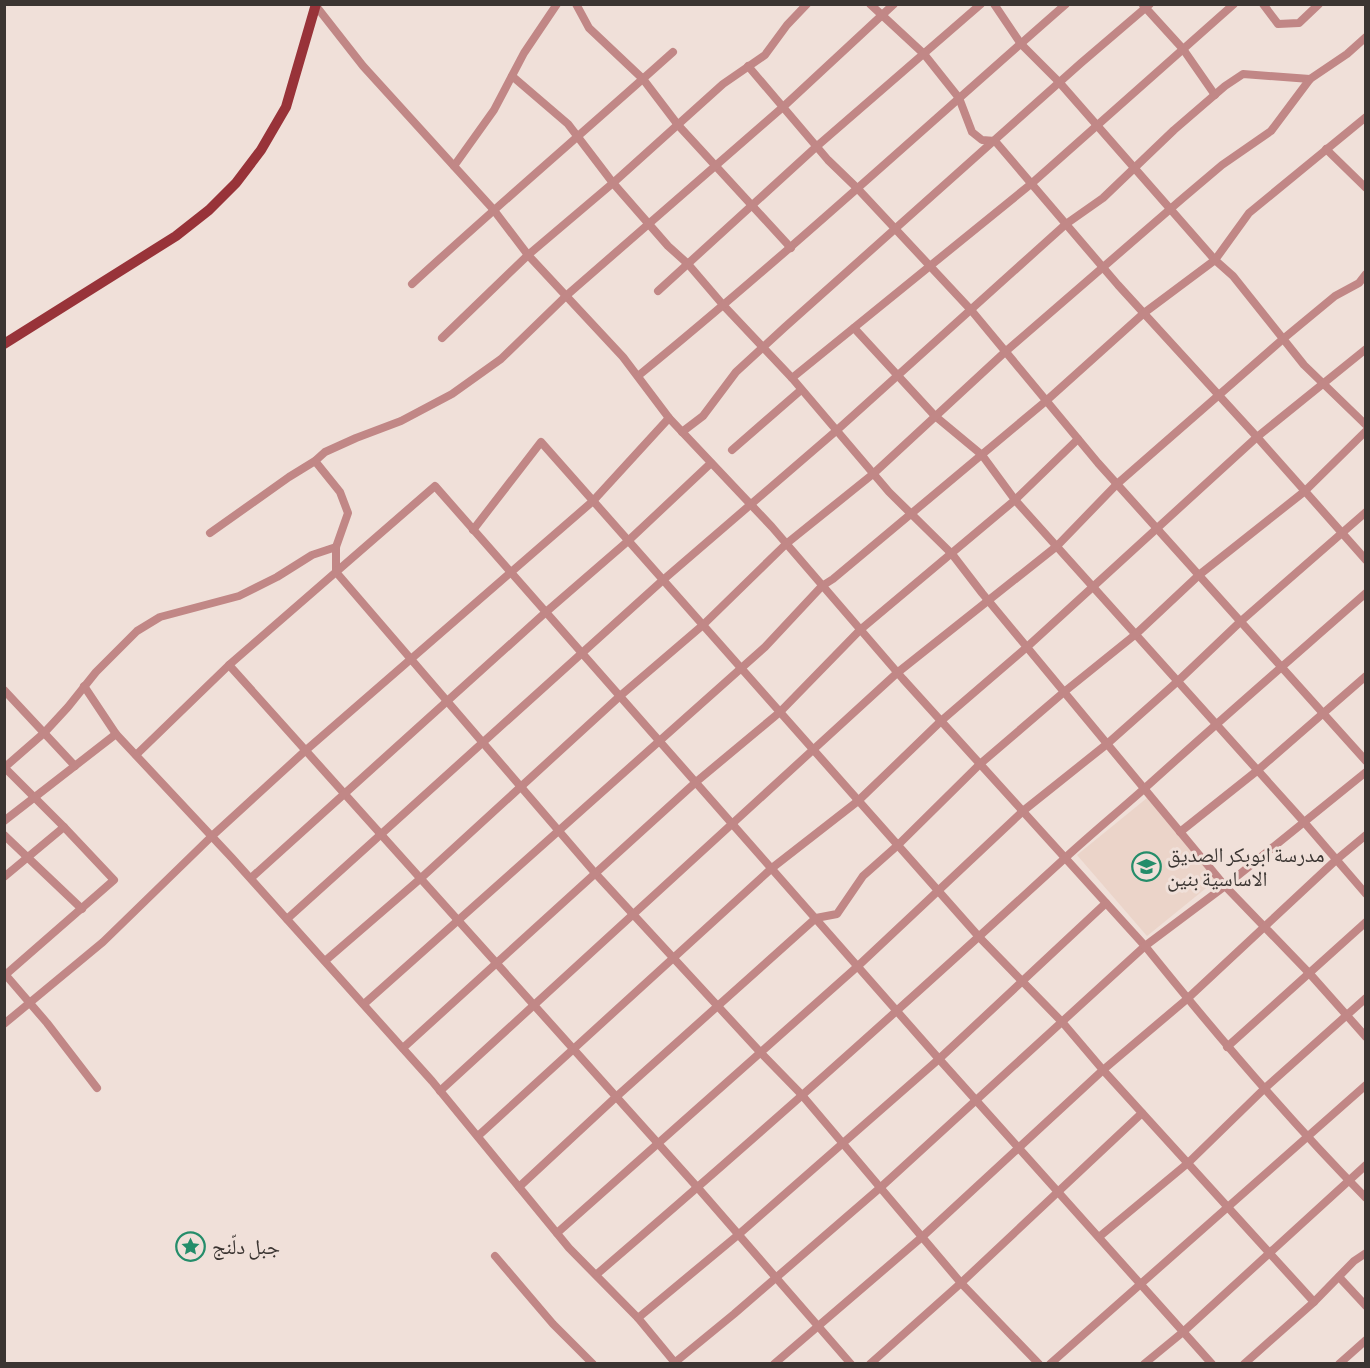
<svg xmlns="http://www.w3.org/2000/svg" width="1370" height="1368" font-family="'Asap Condensed','Noto Naskh Arabic',sans-serif">
  <rect width="100%" height="100%" fill="#f0e0d9"/>
  <path fill="#ebd4c9" d="M1147 798 1216 880 1147 936 1077 855Z"/>
  <g fill="none" stroke-linecap="round" stroke-linejoin="round">
    <g stroke="#c18786" stroke-width="8">
      <path d="M576 4 589 28 643 79 678 125 791 248"/>
      <path d="M870 4 924 54 959 98 972 132 982 140 995 141 1118 285 1257 437 1366 560"/>
      <path d="M994 4 1021 44 1059 82 1215 260 1233 276 1304 365 1366 425"/>
      <path d="M1263 4 1278 24 1299 23 1319 4"/>
      <path d="M1143 5 1183 49 1215 95"/>
      <path d="M316 6 363 66 493 209 528 255 623 357 669 418 772 527 903 679 1145 946 881 1187 734 1314 673 1364"/>
      <path d="M748 66 828 160 858 189 971 310 1098 463 1366 761"/>
      <path d="M512 76 568 124 613 183 668 246 688 264 724 306 792 378 889 492 952 554 982 593 1225 886 1310 974 1366 1037"/>
      <path d="M1326 149 1366 188"/>
      <path d="M454 166 494 110 524 53 557 4"/>
      <path d="M412 284C498 205 586 130 673 52"/>
      <path d="M658 291 816 147 981 4"/>
      <path d="M854 328 935 416 982 455 1015 500 1304 822 1366 894"/>
      <path d="M442 338 528 255 613 183 723 84 765 55 787 25 807 4"/>
      <path d="M638 376C784 257 923 129 1066 4"/>
      <path d="M792 378 1031 184 1234 4"/>
      <path d="M682 432 703 416 736 372 785 327 1081 63 1150 4"/>
      <path d="M732 450 801 390"/>
      <path d="M315 461 340 492 348 513 336 547V572L595 873 761 1053 801 1094 961 1283 1039 1364"/>
      <path d="M473 530 541 442 980 938 1063 1023 1103 1070 1314 1302 1244 1364"/>
      <path d="M210 533 289 477 315 461 325 452 356 438 401 421 452 394 501 359 567 295 783 107 894 4"/>
      <path d="M229 665 435 486 939 1059 1212 1364"/>
      <path d="M84 686 116 734"/>
      <path d="M4 690 75 766"/>
      <path d="M136 755 229 665 698 1188 851 1364"/>
      <path d="M4 767 64 827 4 877"/>
      <path d="M5 767 44 733 68 707 96 672 137 631 160 617 239 596 277 577 312 555 336 547"/>
      <path d="M1366 772 1225 886 1145 946C1215 1033 1287 1118 1366 1198"/>
      <path d="M4 821 116 734 232 858 432 1081 569 1248 638 1318 676 1364"/>
      <path d="M1180 832 1258 770 1366 676"/>
      <path d="M4 835 82 909"/>
      <path d="M251 878 546 612 628 541 711 463"/>
      <path d="M287 919 663 580 836 431 1066 224 1103 198 1174 130 1225 86 1243 74 1310 79"/>
      <path d="M325 961 420 879 620 696 703 625 786 544 873 474 1005 352 1183 198 1222 165 1271 131 1310 79 1347 54 1366 37"/>
      <path d="M4 973 47 1023 97 1088"/>
      <path d="M4 976 114 880 64 827"/>
      <path d="M364 1004 765 647 822 586 833 579 1046 401 1144 313 1215 260 1249 213 1366 117"/>
      <path d="M4 1024 103 942 212 836 305 751 593 501 669 418"/>
      <path d="M1227 1047 1366 922"/>
      <path d="M403 1048 696 782 780 712 860 630 1015 500 1078 439"/>
      <path d="M440 1091 897 673 1057 546 1117 484 1283 339 1335 296 1359 283 1366 274"/>
      <path d="M478 1136 772 868 858 801 941 721 1027 647 1257 437 1366 349"/>
      <path d="M519 1187 616 1097 816 918 837 914 863 876 898 845 980 764 1064 692 1136 634 1199 575 1305 491 1366 431"/>
      <path d="M557 1233 858 966 1023 811 1107 744 1178 681 1240 622 1366 512"/>
      <path d="M1099 1237 1188 1163 1264 1089 1366 998"/>
      <path d="M495 1256 553 1324 593 1364"/>
      <path d="M597 1274C755 1139 910 1000 1064 859 1090 835 1118 812 1145 788 1218 722 1292 658 1366 593"/>
      <path d="M1339 1277 1366 1306"/>
      <path d="M1314 1302 1354 1261 1366 1253"/>
      <path d="M638 1318 738 1235 939 1059 1106 903"/>
      <path d="M774 1364 922 1237 1103 1070 1187 999 1336 860 1366 835"/>
      <path d="M870 1364 961 1283 1142 1113"/>
      <path d="M1050 1364 1366 1085"/>
      <path d="M1144 1364 1183 1332 1366 1165"/>
      <path d="M1339 1364 1366 1340"/>
    </g>
    <path stroke="#983339" stroke-width="10" d="M4 344 176 236 209 210 236 183 261 150 286 107 316 4"/>
  </g>
  <defs>
    <symbol id="university-ring" viewBox="-11 -11 22 22"><circle r="9.5" fill="#f0e0d9" stroke="#248d6a" stroke-width="1.5"/><path d="M0-5L7-2L0 1L-7-2ZM-4 1L0 2.5L4 1V4Q0 6-4 4Z" fill="#248d6a"/></symbol>
    <symbol id="sight-ring" viewBox="-11 -11 22 22"><circle r="9.5" fill="#f0e0d9" stroke="#248d6a" stroke-width="1.5"/><path d="M0-6L1.8-2.2L6-1.7L2.9 1.2L3.7 5.4L0 3.3L-3.7 5.4L-2.9 1.2L-6-1.7L-1.8-2.2Z" fill="#248d6a"/></symbol>
  </defs>
  <g fill-rule="evenodd">
    <use href="#university-ring" x="1130" y="850" width="33" height="33"/>
    <use href="#sight-ring" x="174" y="1230" width="33" height="33"/>
  </g>
  <g text-anchor="middle" stroke-width="6" stroke-linejoin="round" paint-order="stroke">
    <g font-size="21" fill="#3b3532" stroke="#f0e0d9" text-anchor="start">
      <text x="1167" y="862">مدرسة ابوبكر الصديق<tspan x="1167" dy="24">الاساسية بنين</tspan></text>
      <text x="212" y="1254">جبل دلّنج</text>
    </g>
  </g>
  <rect width="1370" height="1368" fill="none" stroke="#3b3532" stroke-width="12"/>
</svg>
